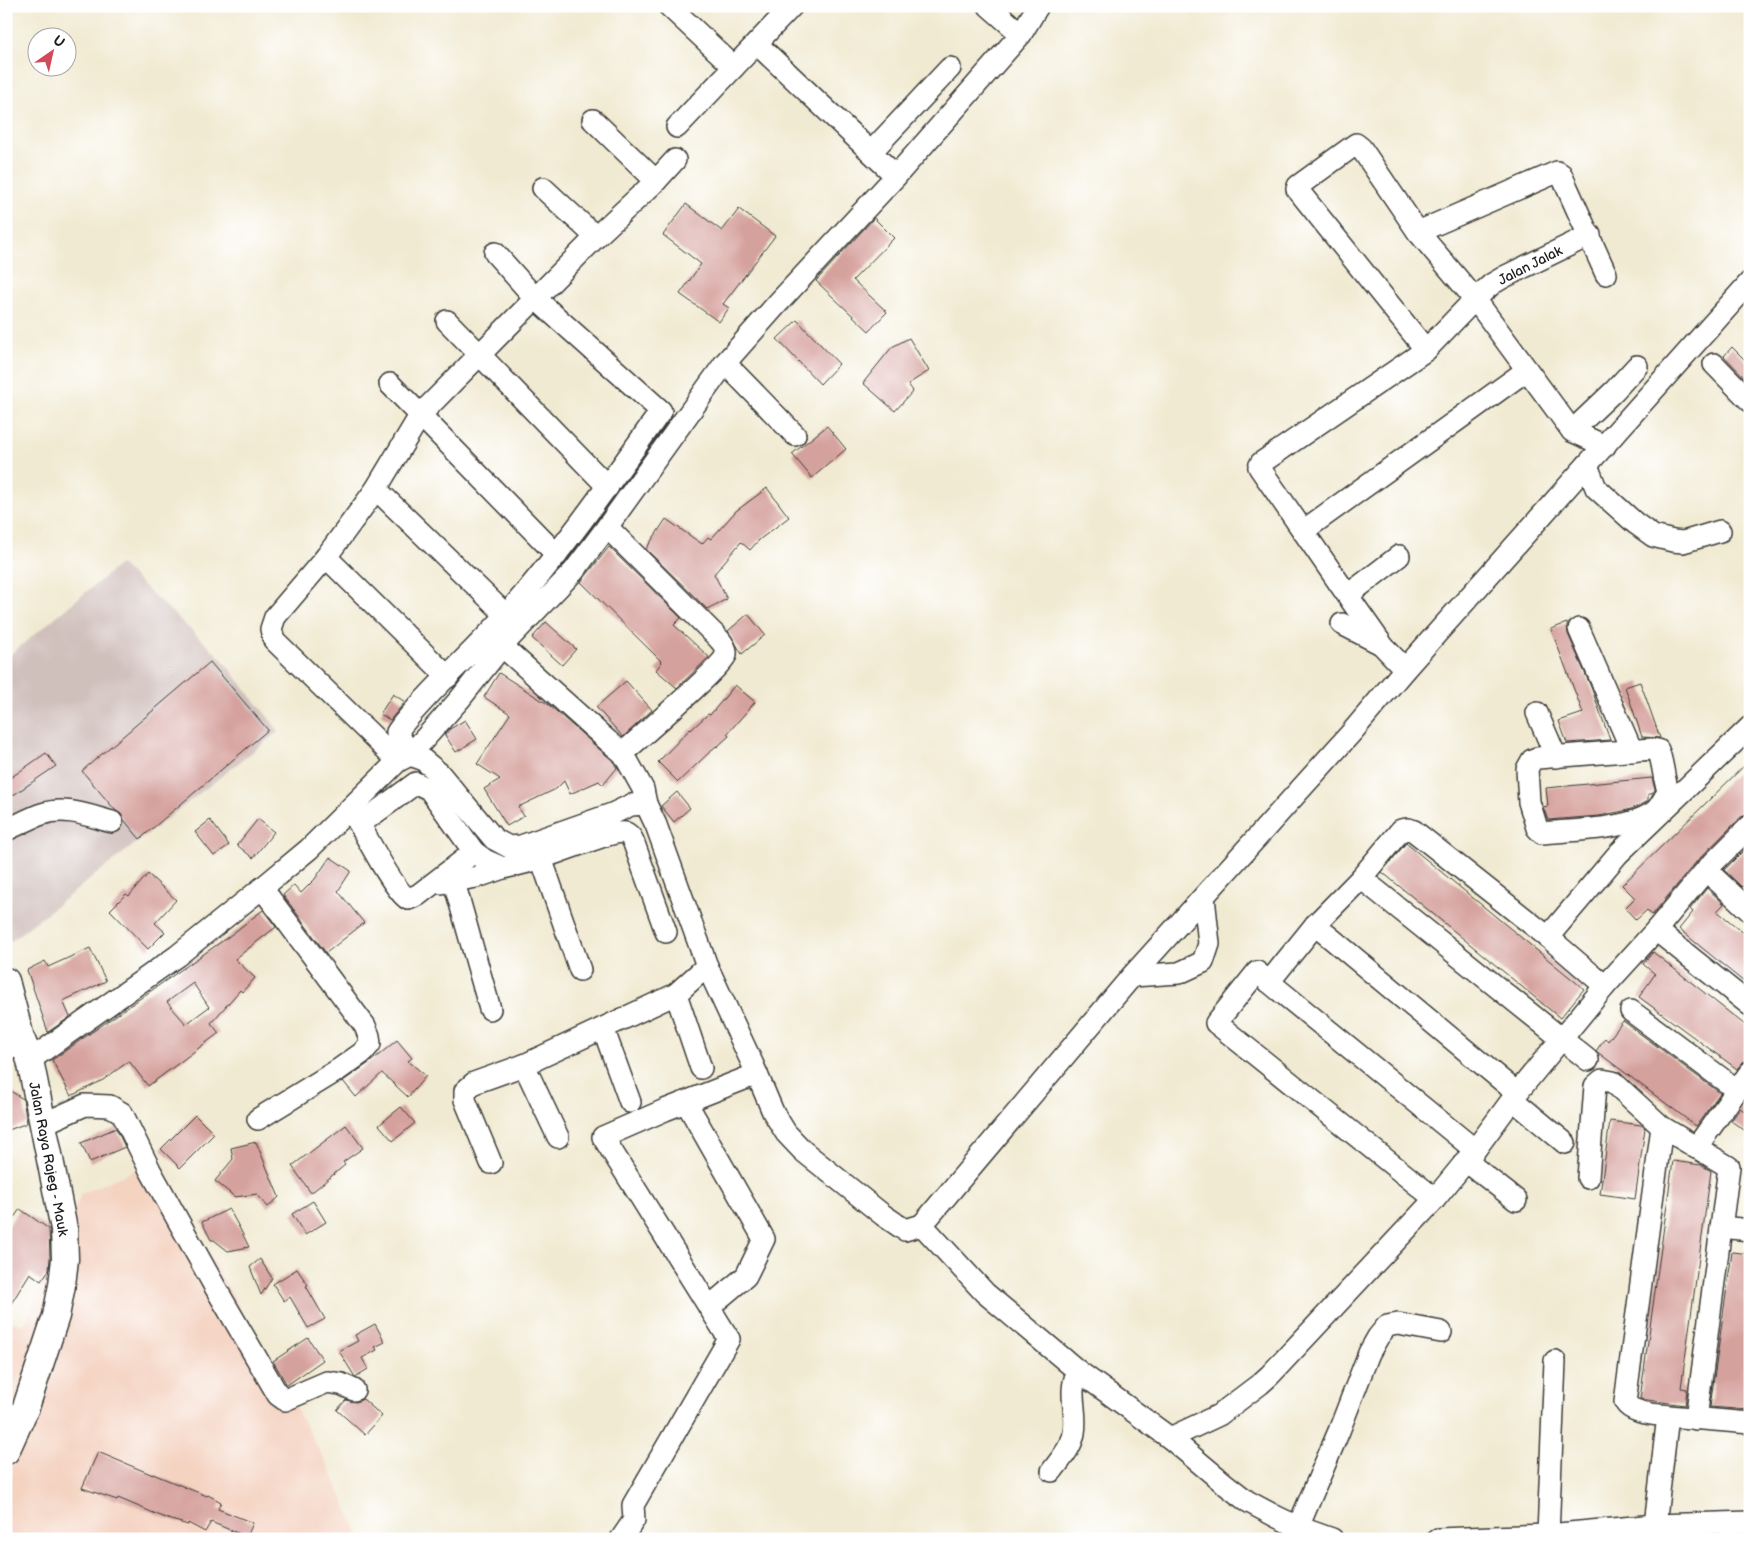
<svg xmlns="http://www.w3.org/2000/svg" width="1756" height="1545" font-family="'Balsamiq Sans',sans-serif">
  <rect width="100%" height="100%" fill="#fff"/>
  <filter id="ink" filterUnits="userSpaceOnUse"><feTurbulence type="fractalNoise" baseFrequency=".02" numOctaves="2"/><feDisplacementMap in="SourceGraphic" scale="10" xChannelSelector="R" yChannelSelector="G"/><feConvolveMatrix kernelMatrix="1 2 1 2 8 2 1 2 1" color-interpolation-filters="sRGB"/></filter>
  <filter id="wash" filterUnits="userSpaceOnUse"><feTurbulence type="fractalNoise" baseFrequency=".0096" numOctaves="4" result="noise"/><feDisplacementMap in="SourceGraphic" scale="20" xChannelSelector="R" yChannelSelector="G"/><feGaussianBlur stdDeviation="1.12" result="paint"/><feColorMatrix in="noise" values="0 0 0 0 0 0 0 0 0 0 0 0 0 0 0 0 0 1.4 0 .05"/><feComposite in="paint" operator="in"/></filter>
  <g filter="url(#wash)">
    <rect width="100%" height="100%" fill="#f1ead2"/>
    <path fill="#f4d3c1" d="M157 1160 328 1466 361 1539H6V1319L24 1326 81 1194Z"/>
    <path fill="#d0c0bc" d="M120 564 221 658 279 731 6 945V658Z"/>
    <g id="blocks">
      <g fill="#d5a19d" fill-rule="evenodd">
        <path d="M686 204 722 231 739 209 775 236 723 304 729 308 719 322 680 294 701 264 663 235Z"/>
        <path d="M874 218 894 238 853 280 887 312 869 331 816 281Z"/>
        <path d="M797 320 839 364 820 384 777 339Z"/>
        <path d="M909 338 929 371 908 384 913 391 895 411 863 383 892 347Z"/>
        <path d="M1732 347 1750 365V383L1724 356Z"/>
        <path d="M827 426 846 449 812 478 792 454Z"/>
        <path d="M767 488 789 517 759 540 750 550 741 542 714 574 727 599 707 609 646 549 666 519 702 544 708 537 711 539 736 511Z"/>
        <path d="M609 547 681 618 674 625 709 657 677 688 656 670 662 662 581 582Z"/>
        <path d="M748 614 765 635 742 654 728 631Z"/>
        <path d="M546 622 576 649 562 665 532 638Z"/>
        <path d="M1567 623 1568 634 1591 687 1610 740 1567 743 1559 721 1583 713 1551 629Z"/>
        <path d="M210 662 268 730 140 839 124 820 121 814 115 810 82 771Z"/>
        <path d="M499 673 549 705 613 761 617 768 603 785 599 781 570 794 564 781 556 789 518 807 524 816 507 826 484 789 500 779 477 764 510 714 484 697Z"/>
        <path d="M626 681 652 710 623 737 596 707Z"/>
        <path d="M1640 682 1646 698 1660 738 1642 737 1631 704 1625 687Z"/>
        <path d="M735 685 755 702 727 734 729 736 717 747 716 746 678 782 658 762 690 729 691 730 708 714 710 715Z"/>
        <path d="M393 694 405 702 390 720 380 714Z"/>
        <path d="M465 720 477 739 456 752 445 735 450 729Z"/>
        <path d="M46 753 56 766 6 800V781Z"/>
        <path d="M1750 760V814L1741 817 1697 861 1652 915 1647 910 1636 920 1625 908 1635 898 1622 885Z"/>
        <path d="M1652 778 1655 790 1652 794H1648V801L1639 806 1628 810 1599 816 1548 820 1543 807 1548 806 1546 788Z"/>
        <path d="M677 792 690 808 674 822 661 806Z"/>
        <path d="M258 819 274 832 253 858 237 845Z"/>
        <path d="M210 820 229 845 214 856 195 832Z"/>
        <path d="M1406 843 1584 989 1560 1018 1382 872Z"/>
        <path d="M1750 844V879L1742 887 1724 870Z"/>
        <path d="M330 857 351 871 338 891 364 923 326 953 283 895 294 885 301 893 315 879Z"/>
        <path d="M148 874 176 900 155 923 165 932 148 949 110 910 126 894 129 896Z"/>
        <path d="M1707 888 1724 904 1717 911 1750 938V987L1679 929 1693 912 1690 909Z"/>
        <path d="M263 910 276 927 235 959 255 978 242 992 240 990 211 1023 219 1033 148 1086 129 1061 103 1080 71 1096 52 1060 228 937ZM193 983 209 1007 186 1024 167 1002Z"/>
        <path d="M90 948 106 981 63 1001 70 1017 48 1032 27 970 45 961 48 967Z"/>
        <path d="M1653 952 1750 1029V1060L1744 1061 1737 1069 1639 997 1655 974 1643 964Z"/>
        <path d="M1623 1021 1720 1093 1696 1126 1596 1051 1605 1038 1608 1041Z"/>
        <path d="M397 1040 412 1058 408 1061 426 1076 408 1097 382 1073 356 1097 343 1081 369 1063Z"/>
        <path d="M6 1088 23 1099 27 1123 6 1131Z"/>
        <path d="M401 1107 415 1123 393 1141 379 1125Z"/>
        <path d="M1740 1108 1750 1115V1134L1731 1121Z"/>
        <path d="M195 1115 214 1134 180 1168 161 1149Z"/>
        <path d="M1610 1121 1641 1125 1645 1128 1635 1199 1600 1194Z"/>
        <path d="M346 1125 363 1148 343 1162 345 1165 311 1193 292 1166Z"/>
        <path d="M116 1128 125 1147 90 1162 81 1143Z"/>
        <path d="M256 1142 279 1197 268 1207 257 1194 235 1197 215 1181 233 1159 231 1148Z"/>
        <path d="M1673 1161 1701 1165 1711 1171 1681 1388 1687 1389 1685 1405 1640 1399Z"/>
        <path d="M313 1201 326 1222 305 1235 292 1214Z"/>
        <path d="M20 1209 49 1229 50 1258 49 1270 41 1281 30 1273 6 1312V1229Z"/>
        <path d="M229 1209 240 1229 249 1247 228 1251 214 1240H211L202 1222Z"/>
        <path d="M1732 1252 1750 1254V1410L1710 1407Z"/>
        <path d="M260 1259 272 1278 261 1295 250 1267Z"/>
        <path d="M297 1269 308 1285 306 1286 325 1319 308 1328 290 1297 284 1301 273 1284Z"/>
        <path d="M375 1324 385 1342 375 1347 377 1350 362 1358 368 1369 355 1377 339 1351 358 1341 355 1335Z"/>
        <path d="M308 1338 323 1360 287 1385 273 1361Z"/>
        <path d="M363 1399 382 1416 365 1435 337 1410 346 1400 356 1402Z"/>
        <path d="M98 1452 153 1475V1474L187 1488 207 1496 208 1495 221 1502 218 1509 253 1523 247 1537 211 1522 205 1532 188 1523V1525L168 1519 118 1498 117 1500 82 1488Z"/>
      </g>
    </g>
  </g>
  <g filter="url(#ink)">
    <use href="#blocks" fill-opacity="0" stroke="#3c3b37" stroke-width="1"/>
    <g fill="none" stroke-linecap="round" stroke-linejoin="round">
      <defs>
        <g id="minor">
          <path d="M669 6 734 67"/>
          <path d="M989 6 1021 34"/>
          <path d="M757 44 896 176"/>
          <path d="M593 120 656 181"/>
          <path d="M677 127 792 6"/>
          <path d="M871 152 950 68"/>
          <path d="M543 188 596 237"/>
          <path d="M1418 232 1557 172 1561 174 1606 274"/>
          <path d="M495 253 535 298 661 411C612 480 563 550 507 614 473 653 434 686 402 725L397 732 410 755 460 699 502 646 574 571 607 527 725 363 778 303 896 176 1021 34 1038 6"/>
          <path d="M447 321 608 487"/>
          <path d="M1426 350 1297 189 1298 186 1356 144 1361 148 1418 232 1475 299 1572 431 1605 446"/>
          <path d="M725 363 795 435"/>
          <path d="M1714 364 1750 401"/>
          <path d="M390 384 557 555"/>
          <path d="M1572 431 1614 391 1637 366"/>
          <path d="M1587 465 1596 488 1635 523 1653 536 1673 541 1683 542 1720 531"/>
          <path d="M376 489 506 615"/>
          <path d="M607 527 710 630C716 636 728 646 726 655 722 667 638 739 623 753"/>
          <path d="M1303 531 1527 370"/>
          <path d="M326 557 448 677"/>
          <path d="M1348 595 1399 556"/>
          <path d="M1342 624 1379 643"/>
          <path d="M1579 629 1632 751"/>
          <path d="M502 646 608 741 623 753 643 789 646 804"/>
          <path d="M1405 669 1383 646 1357 609 1259 467 1261 463 1426 350 1475 299 1492 284 1504 277 1590 235"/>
          <path d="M1537 713 1556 757"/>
          <path d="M398 761 274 640 271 629 275 617 326 557 376 489 421 414 596 237 656 181 675 160"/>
          <path d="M1668 792C1664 798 1660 807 1655 811 1630 830 1573 830 1542 833L1537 828 1529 802 1527 769 1532 760 1537 758 1652 749 1658 750C1665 766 1662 786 1674 799"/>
          <path d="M353 813C363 830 394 891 408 899L418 895 474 852"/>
          <path d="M360 824 416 783 429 789 474 852 485 860 503 868C517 865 531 862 544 857 559 853 615 829 626 833 632 836 634 843 636 849L666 932"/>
          <path d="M6 830C18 825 30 818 42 814 66 806 89 816 112 822"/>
          <path d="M541 858 580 970"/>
          <path d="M1706 870 1750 911"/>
          <path d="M1361 878 1315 925 1269 982 1257 972 1216 1023 1435 1199"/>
          <path d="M454 882 490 1009"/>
          <path d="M441 883 477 877 503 868"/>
          <path d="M1315 925 1517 1093"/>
          <path d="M1656 930 1750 1005"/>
          <path d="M1548 937 1618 854 1750 727"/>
          <path d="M1132 976 1179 973 1203 962 1209 944 1204 897"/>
          <path d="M1269 982 1475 1150"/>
          <path d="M676 994 701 1068"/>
          <path d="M1631 1011 1737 1090"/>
          <path d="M603 1028 630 1102"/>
          <path d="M6 1051 21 1038"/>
          <path d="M30 1060 177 956 262 888 309 849 398 761 410 755 422 759 439 773 494 839 509 847 521 846 612 814 631 805 646 804 656 825 707 966 753 1065 773 1112 786 1133 803 1151 883 1215 905 1230 922 1225 985 1293 1078 1371 1170 1438 1225 1484 1247 1501 1277 1517 1298 1527 1332 1539"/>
          <path d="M1588 1060 1361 878 1401 830 1408 829 1414 831 1548 937 1605 986"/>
          <path d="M524 1065 558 1137"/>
          <path d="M1512 1099 1565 1143"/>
          <path d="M686 1102 764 1239 746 1276 709 1307"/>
          <path d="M258 1119 338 1070 362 1053 370 1044 369 1036 365 1026 262 888"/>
          <path d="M43 1124 85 1105 110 1106 122 1113 150 1170 215 1287 278 1395 285 1400 327 1382 341 1384 354 1390"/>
          <path d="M1696 1148 1750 1072"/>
          <path d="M1466 1161 1516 1200"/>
          <path d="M491 1163 465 1100V1091L474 1083 524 1065 676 994 707 966"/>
          <path d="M1588 1178 1595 1086 1602 1080 1613 1082 1662 1127"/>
          <path d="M922 1225 1132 976 1352 732 1405 669 1750 282"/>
          <path d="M1721 1227 1750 1230"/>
          <path d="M1668 1416C1655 1414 1632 1414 1625 1402L1662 1127 1729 1167 1696 1419"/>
          <path d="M1170 1438 1219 1415 1260 1384 1270 1375 1435 1199 1475 1150 1517 1093 1605 986 1656 930 1706 870 1750 826"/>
          <path d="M1052 1471C1060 1460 1072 1447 1074 1433 1078 1410 1067 1393 1078 1371"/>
          <path d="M1655 1525 1668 1416 1750 1423"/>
          <path d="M1548 1535 1555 1361"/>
          <path d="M621 1539 634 1520 633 1505 729 1339 603 1137 665 1110 757 1074"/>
          <path d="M1293 1539 1339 1431 1369 1353 1378 1337 1387 1326 1398 1324 1441 1332"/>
          <path d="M1438 1539 1548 1535 1655 1525 1750 1522"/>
        </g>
        <path id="major" d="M6 981 21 1038 30 1060 64 1229 65 1259 62 1285 56 1316 26 1407 6 1451"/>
      </defs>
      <use href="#minor" stroke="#3c3b37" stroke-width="24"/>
      <use href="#major" stroke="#3c3b37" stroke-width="29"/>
      <use href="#minor" stroke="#fff" stroke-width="21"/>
      <use href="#major" stroke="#fff" stroke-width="26"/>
    </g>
  </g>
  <g text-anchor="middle" stroke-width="4" stroke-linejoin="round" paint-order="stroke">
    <g font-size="14" fill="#1c1c1c" stroke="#fff">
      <text transform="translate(1530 265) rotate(-27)" y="5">Jalan Jalak</text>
      <text transform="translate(49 1159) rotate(79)" y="5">Jalan Raya Rajeg - Mauk</text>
    </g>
  </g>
  <rect width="1756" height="1545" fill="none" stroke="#fff" stroke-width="25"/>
  <g transform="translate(52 52) rotate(34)"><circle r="24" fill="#ffffff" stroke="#a4a4a4"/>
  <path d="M0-4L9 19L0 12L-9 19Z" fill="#d1495b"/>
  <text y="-8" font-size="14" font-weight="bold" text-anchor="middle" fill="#1c1c1c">U</text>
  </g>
</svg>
